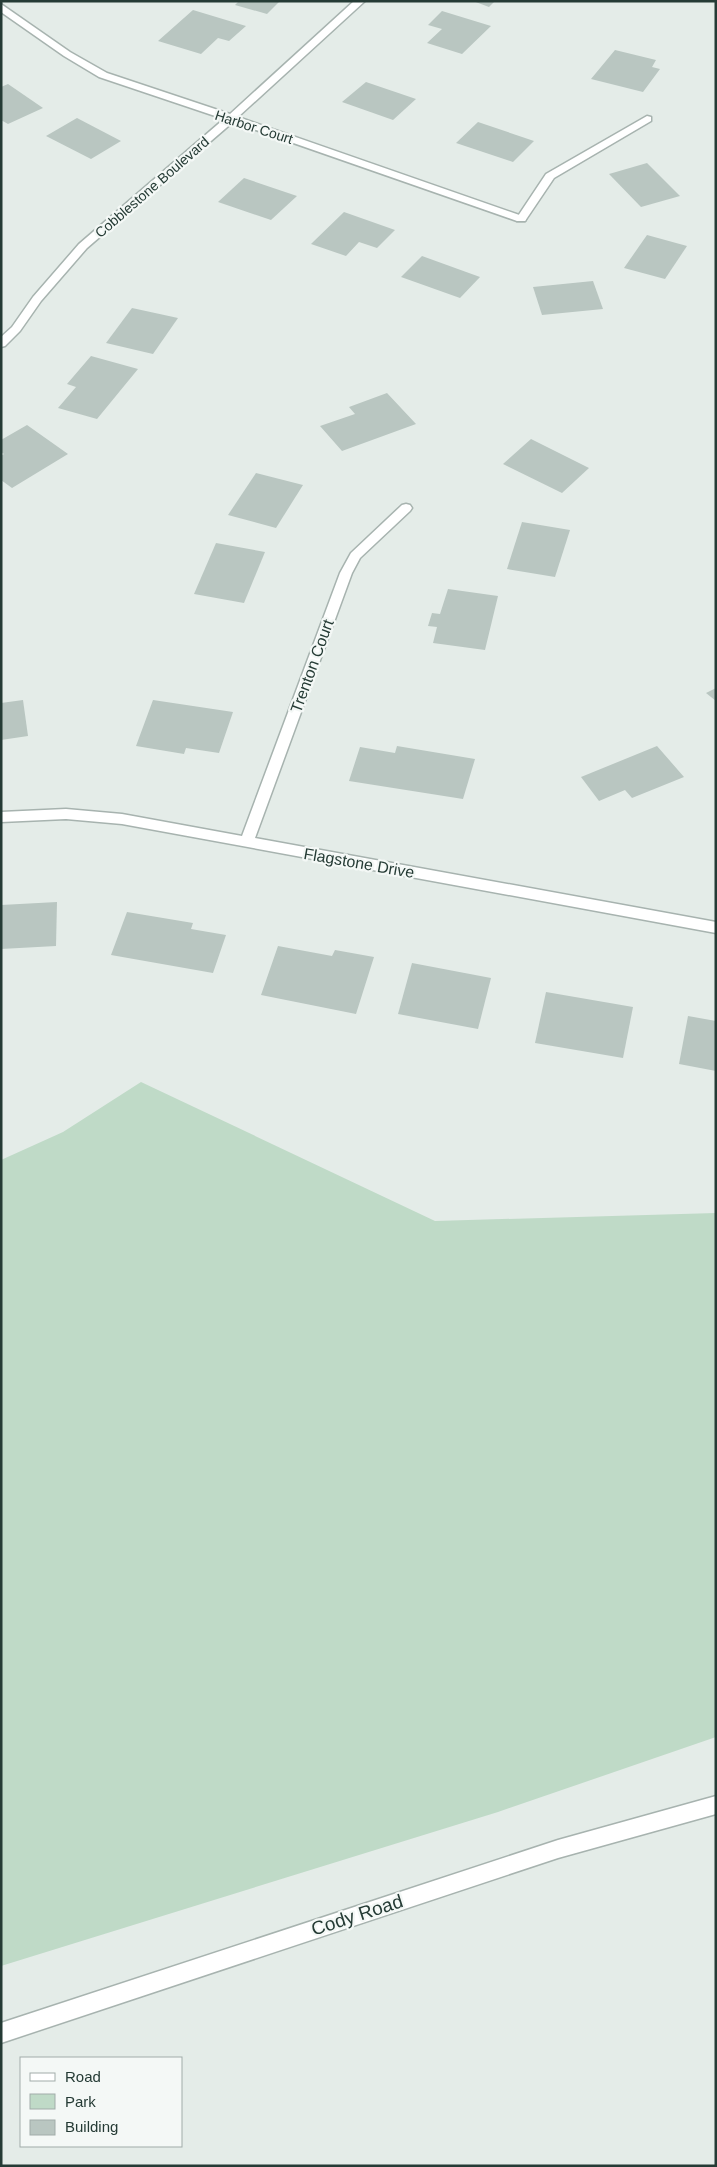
<svg xmlns="http://www.w3.org/2000/svg" width="717" height="2167" font-family="Helvetica,sans-serif">
	<style>
		.green { fill: #bfdac7 }
		.building { fill: #b9c6c1 }
		.lines { fill: none; stroke-linecap: round; stroke-linejoin: round }
		.service-casing { stroke: #a7b3af; stroke-width: 3 }
		.minor-casing { stroke: #a7b3af; stroke-width: 3 }
		.service { fill: #fff; fill-rule: evenodd }
		.minor { fill: #fff; fill-rule: evenodd }
		.labels { text-anchor: middle; dominant-baseline: central; stroke-width: 4.5; stroke-linejoin: round; paint-order: stroke }
		.far-street-label { font-size: 14px; fill: #253b35; stroke: #f4f8f6 }
		.street-label { font-size: 16px; fill: #253b35; stroke: #f4f8f6 }
		.near-street-label { font-size: 19px; fill: #253b35; stroke: #f4f8f6 }
	</style>
	<rect width="100%" height="100%" fill="#e4ece8"/>
	<polygon class="green" points="141,1082 435,1221 716,1213 716,1737 498,1812 1,1966 1,1160 63,1132"/>
	<g class="building">
		<polygon points="239,1 280,1 267,14 235,5"/>
		<polygon points="473,1 495,1 489,7"/>
		<polygon points="193,10 246,26 229,41 218,38 201,54 158,41"/>
		<polygon points="442,11 491,26 462,54 427,43 442,29 428,25"/>
		<polygon points="615,50 656,60 652,67 660,69 643,92 591,79"/>
		<polygon points="366,82 416,99 393,120 342,102"/>
		<polygon points="8,84 43,108 8,124 1,120 1,87"/>
		<polygon points="77,118 121,141 91,159 46,136"/>
		<polygon points="478,122 534,141 513,162 456,143"/>
		<polygon points="647,163 680,196 641,207 609,174"/>
		<polygon points="244,178 297,196 271,220 218,202"/>
		<polygon points="344,212 395,230 377,248 359,242 346,256 311,244"/>
		<polygon points="647,235 687,246 665,279 624,268"/>
		<polygon points="422,256 480,277 460,298 401,277"/>
		<polygon points="593,281 603,309 542,315 533,287"/>
		<polygon points="132,308 178,318 153,354 106,343"/>
		<polygon points="91,356 138,369 97,419 58,408 76,387 67,384"/>
		<polygon points="387,393 416,424 342,451 320,426 355,414 349,407"/>
		<polygon points="27,425 68,454 12,488 1,480 1,456 4,454 1,452 1,440"/>
		<polygon points="531,439 589,468 562,493 503,464"/>
		<polygon points="256,473 303,485 276,528 228,515"/>
		<polygon points="522,522 570,530 555,577 507,569"/>
		<polygon points="216,543 265,552 244,603 194,594"/>
		<polygon points="448,589 498,596 485,650 433,643 437,627 428,626 432,613 440,614"/>
		<polygon points="716,688 716,701 706,693"/>
		<polygon points="23,700 28,736 1,740 1,703"/>
		<polygon points="153,700 233,712 219,753 186,748 184,754 136,746"/>
		<polygon points="397,746 475,759 463,799 349,781 360,747 395,753"/>
		<polygon points="657,746 684,777 632,798 625,790 599,801 581,777"/>
		<polygon points="57,902 56,946 1,949 1,905"/>
		<polygon points="127,912 193,923 191,929 226,935 213,973 111,955"/>
		<polygon points="278,946 332,956 335,950 374,957 356,1014 261,995"/>
		<polygon points="412,963 491,978 478,1029 398,1014"/>
		<polygon points="546,992 633,1007 623,1058 535,1043"/>
		<polygon points="688,1016 716,1021 716,1071 679,1064"/>
	</g>
	<g class="lines">
		<g class="service-casing">
			<polygon id="service" points="647,116 651,117 651,121 554,178 525,221 517,221 516,219 546,174"/>
		</g>
		<g class="minor-casing">
			<g id="minor">
				<polygon points="354,1 365,1 238,117 525,217 526,219 525,221 517,221 233,122 87,248 41,301 20,331 5,346 1,347 1,337 12,327 33,297 79,244 224,119 99,77 64,56 1,12 1,4 70,52 107,73 230,114"/>
				<polygon points="406,504 410,505 412,508 410,511 360,558 352,573 255,838 716,922 716,933 122,824 66,819 1,822 1,812 66,809 122,814 242,836 340,573 351,553 402,505"/>
				<polygon points="716,1796 716,1814 558,1858 1,2043 1,2023 558,1840"/>
			</g>
		</g>
		<use href="#service" class="service"/>
		<use href="#minor" class="minor"/>
	</g>
	<g class="labels">
		<g class="far-street-label">
			<text transform="translate(254 127) rotate(18)">Harbor Court</text>
			<text transform="translate(152 187) rotate(-41)">Cobblestone Boulevard</text>
		</g>
		<g class="street-label">
			<text transform="translate(312 666) rotate(-70)">Trenton Court</text>
			<text transform="translate(359 863) rotate(10)">Flagstone Drive</text>
		</g>
		<g class="near-street-label">
			<text transform="translate(357 1915) rotate(-18)">Cody Road</text>
		</g>
	</g>
	<rect width="717" height="2167" fill="none" stroke="#253b35" stroke-width="5"/>
	<rect x="20" y="2057" width="162" height="90" fill="#f4f8f6" stroke="#a1aca9"/>
	<rect x="30" y="2073" width="25" height="8" fill="#ffffff" stroke="#a1aca9"/>
	<text x="65" y="2082" font-size="15" fill="#253b35">Road</text>
	<rect x="30" y="2094" width="25" height="15" fill="#bfdac7" stroke="#a1aca9"/>
	<text x="65" y="2107" font-size="15" fill="#253b35">Park</text>
	<rect x="30" y="2120" width="25" height="15" fill="#b9c6c1" stroke="#a1aca9"/>
	<text x="65" y="2132" font-size="15" fill="#253b35">Building</text>
</svg>
